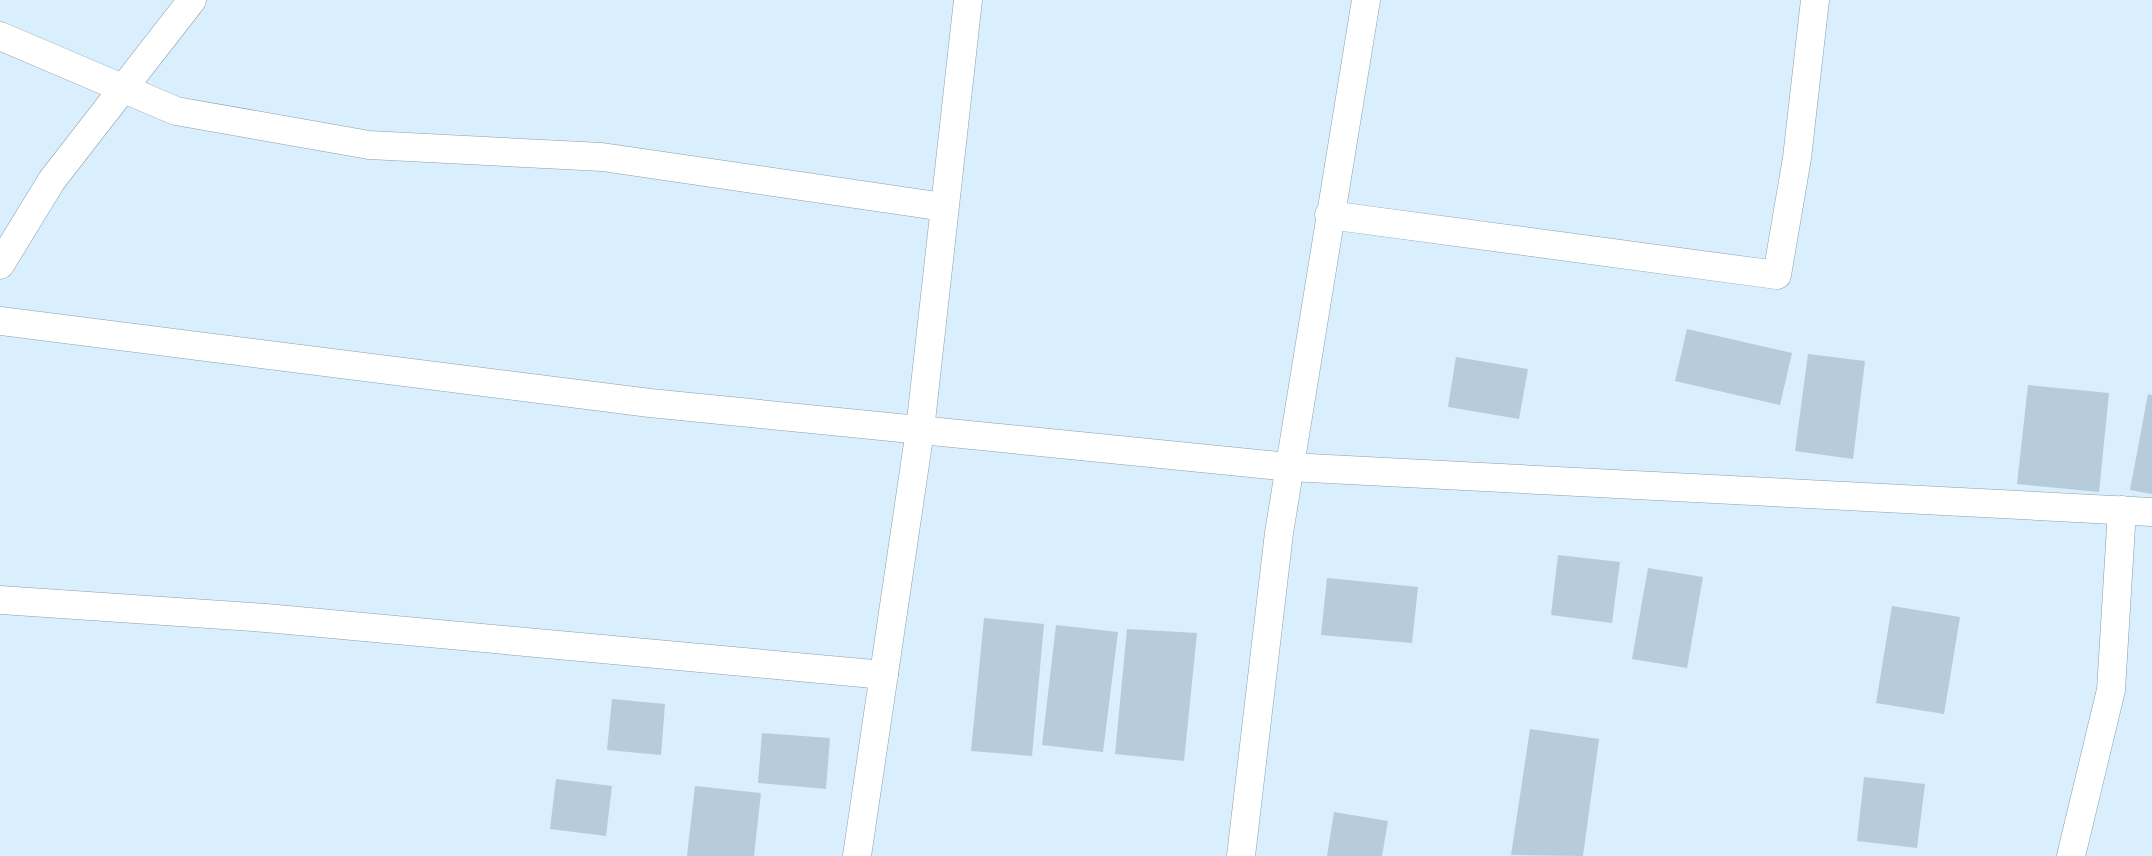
<svg xmlns="http://www.w3.org/2000/svg" width="2152" height="856" font-family="'DejaVu Sans',sans-serif">
	<style>
		.building { fill: #b7ccda }
		.lines { fill: none; stroke-linecap: round; stroke-linejoin: round }
		.minor-casing { stroke: #8a9fac; stroke-width: 29 }
		.minor { stroke: #fff; stroke-width: 28 }
	</style>
	<rect width="100%" height="100%" fill="#d9effd"/>
	<g class="building">
		<polygon points="1687,329 1792,353 1780,405 1675,381"/>
		<polygon points="1808,354 1865,361 1853,459 1795,451"/>
		<polygon points="1456,357 1528,369 1519,419 1448,407"/>
		<polygon points="2028,385 2109,393 2099,492 2017,484"/>
		<polygon points="2148,394 2152,395 2152,494 2130,490"/>
		<polygon points="1558,555 1620,562 1612,623 1551,615"/>
		<polygon points="1648,568 1703,577 1687,668 1632,659"/>
		<polygon points="1327,578 1418,587 1412,643 1321,635"/>
		<polygon points="1892,606 1960,617 1944,714 1876,703"/>
		<polygon points="984,618 1044,624 1032,756 971,751"/>
		<polygon points="1056,625 1118,632 1103,752 1042,745"/>
		<polygon points="1127,629 1197,633 1184,761 1115,754"/>
		<polygon points="612,699 665,704 661,755 607,750"/>
		<polygon points="1530,729 1599,739 1583,856 1511,855"/>
		<polygon points="762,733 830,738 826,789 758,783"/>
		<polygon points="1864,777 1925,784 1917,848 1857,841"/>
		<polygon points="556,779 612,786 606,836 550,829"/>
		<polygon points="695,786 761,793 754,856 687,856"/>
		<polygon points="1334,812 1388,821 1382,856 1327,856"/>
	</g>
	<g class="lines">
		<g class="minor-casing">
			<g id="minor">
				<polyline points="0,36 176,111 369,145 602,157 944,207"/>
				<polyline points="1329,215 1777,275 1797,158 1815,0"/>
				<polyline points="0,265 52,180 192,0"/>
				<polyline points="0,321 650,403 1290,467 2152,512"/>
				<polyline points="0,600 266,618 884,675"/>
				<polyline points="857,856 920,430 968,0"/>
				<polyline points="1241,856 1279,533 1366,0"/>
				<polyline points="2071,856 2111,690 2122,510"/>
			</g>
		</g>
		<use href="#minor" class="minor"/>
	</g>
</svg>
